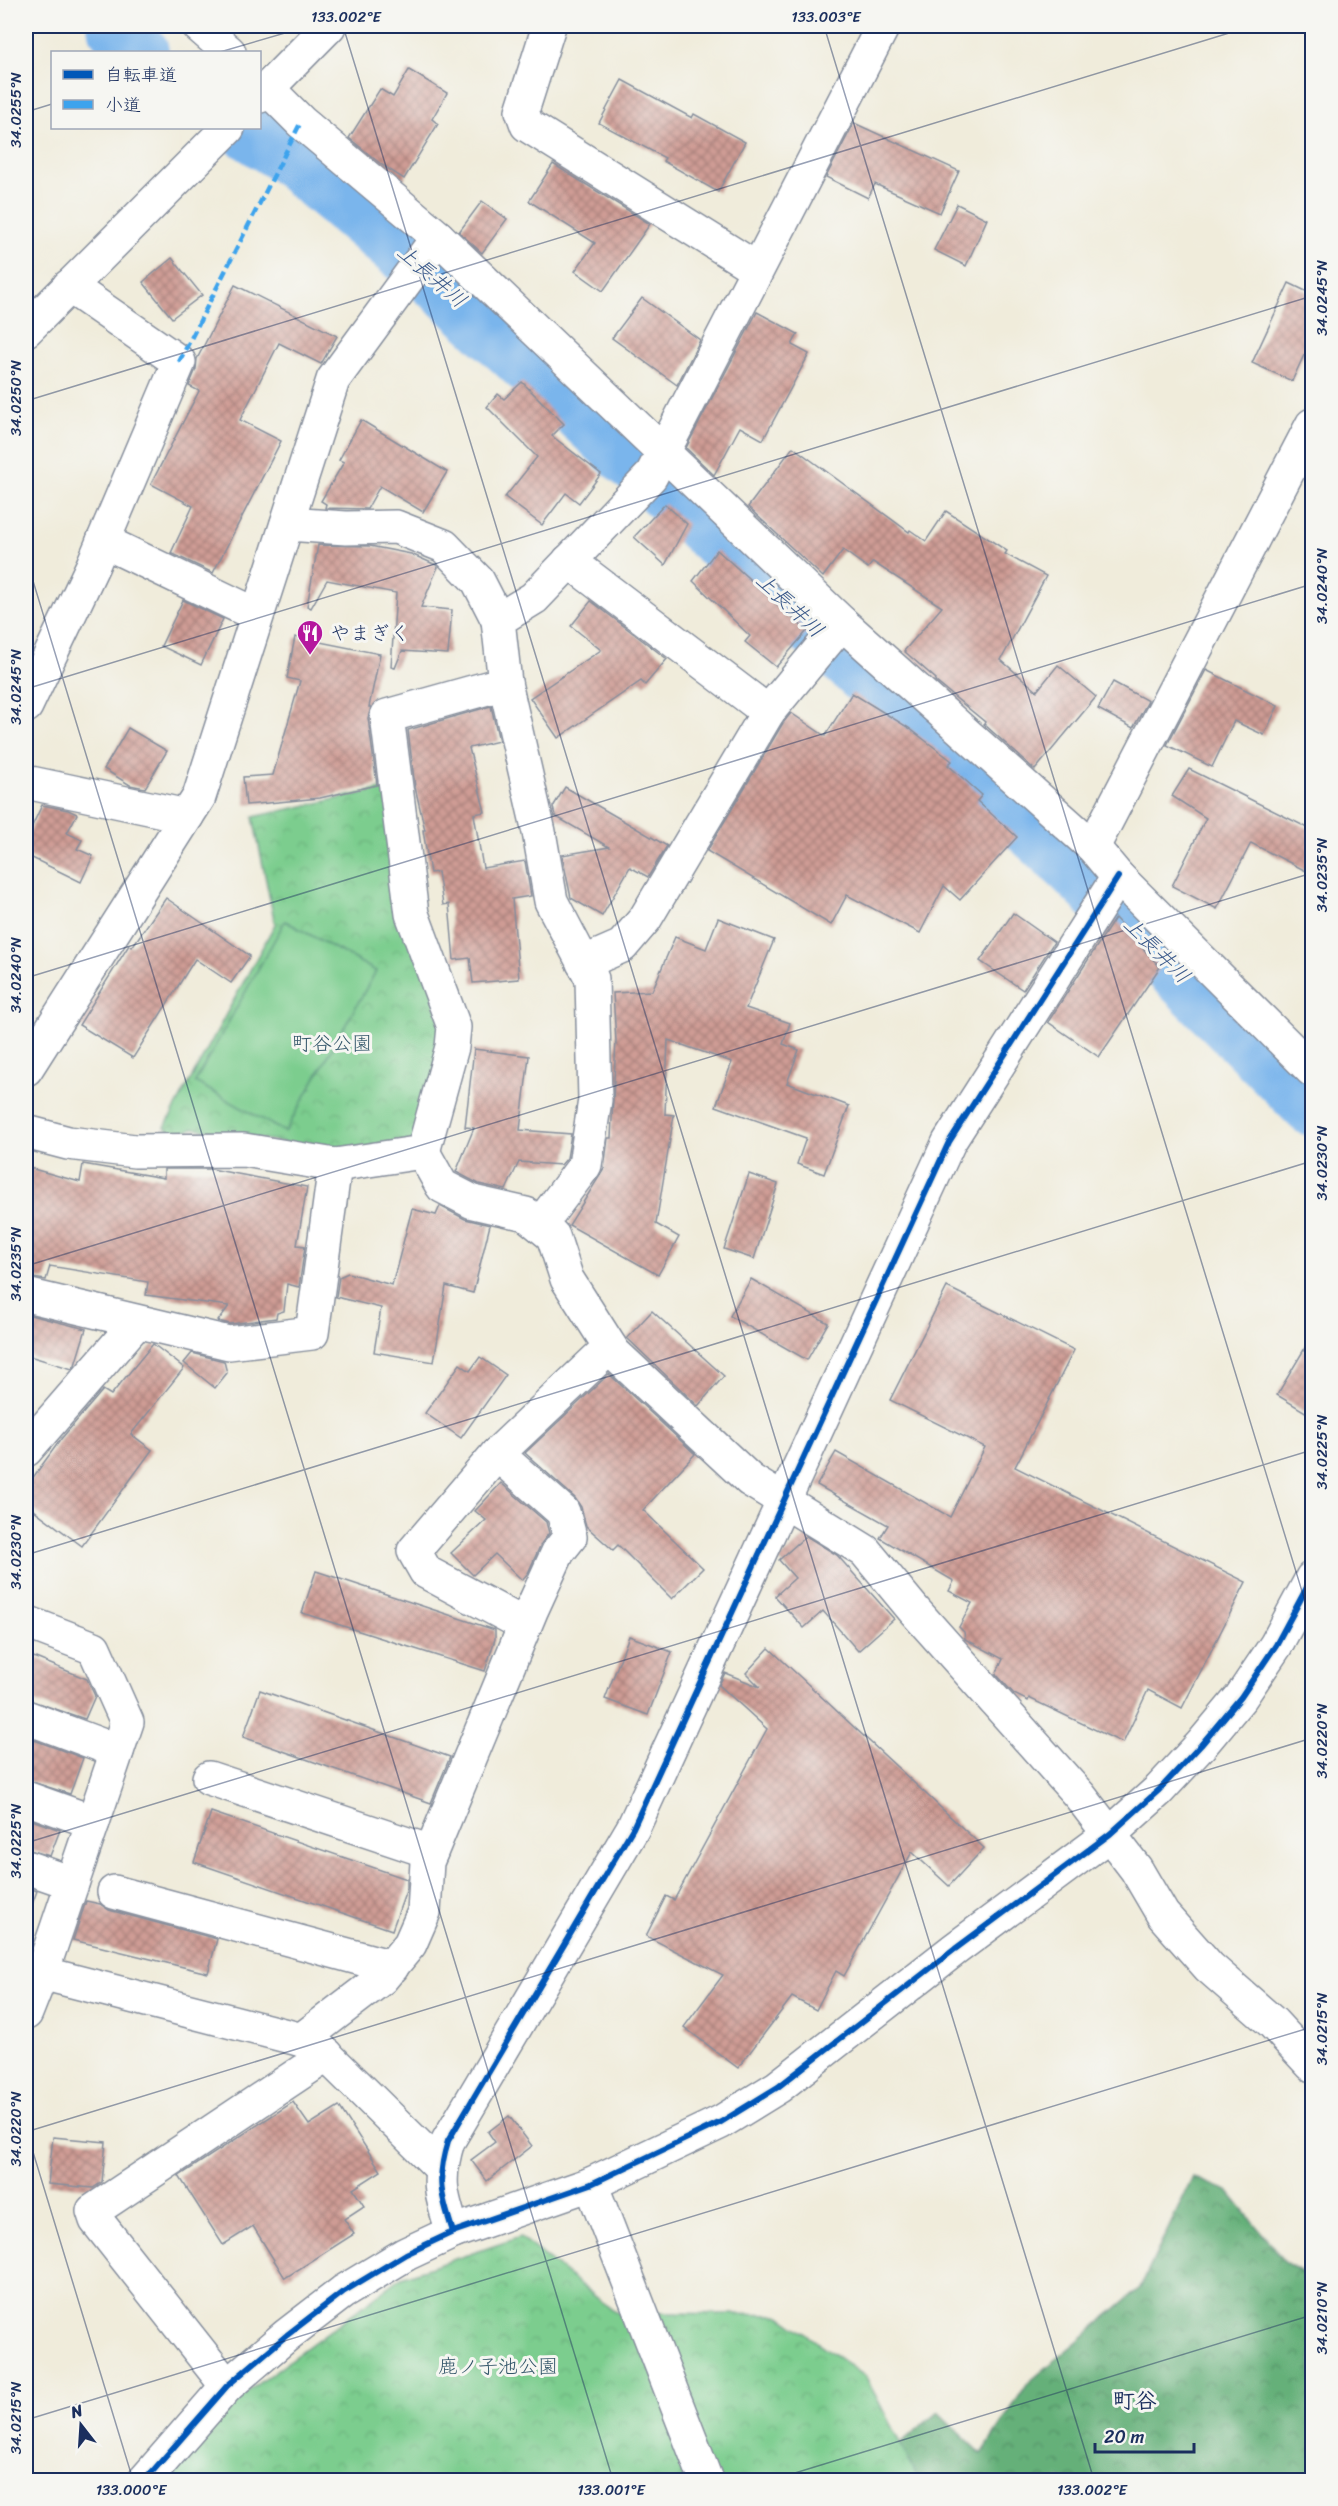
<svg xmlns="http://www.w3.org/2000/svg" width="1338" height="2506" font-family="Sriracha,'Klee One',sans-serif">
	<style>
		.forest { fill: url(#forest-crowns); stroke: #40706c; stroke-width: 1.5 }
		.park { fill: url(#park-crowns); stroke: #4c7e76; stroke-width: 1.5 }
		.pitch { fill: #7ccd8e; stroke: #4c7e76; stroke-width: 1.5 }
		.lines { fill: none; stroke-linecap: round; stroke-linejoin: round }
		.river { stroke: #7ab5ec; stroke-width: 60 }
		.building { fill: url(#building-cross-hatch) }
		.minor-casing { stroke: #868e9c; stroke-width: 36 }
		.tertiary-casing { stroke: #868e9c; stroke-width: 36 }
		.minor { stroke: #fff; stroke-width: 33 }
		.tertiary { stroke: #fff; stroke-width: 33 }
		.quiet { stroke: #3da3ed; stroke-width: 4.5; stroke-dasharray: 9 4.5; stroke-linecap: butt }
		.cycleway-casing { stroke: #f6f6f2; stroke-width: 10 }
		.cycleway { stroke: #0057b8; stroke-width: 6 }
		.ticks { fill: none; stroke: #1b2f5e; stroke-width: 1.5; stroke-opacity: 0.45 }
		.labels { text-anchor: middle; dominant-baseline: central; stroke-width: 6; stroke-linejoin: round; paint-order: stroke }
		.poi-label { font-size: 20px; fill: #1b2f5e; stroke: #f6f6f2; text-anchor: start }
		.park-label { font-size: 20px; fill: #33566a; stroke: #f6f6f2 }
		.water-label { font-size: 21px; font-style: italic; fill: #385789; stroke: #f6f6f2 }
		.quarter-label { font-size: 22px; font-weight: bold; fill: #1b2f5e; stroke: #f6f6f2 }
		.neatline { fill: none; stroke: #1b2f5e; stroke-width: 2 }
		.ticks-label { font-size: 15px; text-anchor: middle; fill: #1b2f5e }
	</style>
	<defs>
		<pattern id="forest-crowns" width="20" height="18" patternUnits="userSpaceOnUse" patternTransform="scale(1.5)"><rect width="20" height="18" fill="#65b079"/><path d="M2 6a3 3 0 1 1 6 0M12 15a3 3 0 1 1 6 0" fill="none" stroke="#529066"/></pattern>
		<pattern id="park-crowns" width="20" height="18" patternUnits="userSpaceOnUse" patternTransform="scale(1.5)"><rect width="20" height="18" fill="#7ccd8e"/><path d="M2 6a3 3 0 1 1 6 0M12 15a3 3 0 1 1 6 0" fill="none" stroke="#6bb07d"/></pattern>
		<pattern id="building-cross-hatch" width="8" height="8" patternUnits="userSpaceOnUse" patternTransform="scale(1.5)"><rect width="8" height="8" fill="#cf9c94"/><path d="M0 0l8 8M0 8l8-8" fill="none" stroke="#a7807c"/></pattern>
	</defs>
	<rect width="100%" height="100%" fill="#f6f6f2"/>
	<filter id="ink" filterUnits="userSpaceOnUse"><feTurbulence type="fractalNoise" baseFrequency=".0167" numOctaves="2"/><feDisplacementMap in="SourceGraphic" scale="12" xChannelSelector="R" yChannelSelector="G"/><feConvolveMatrix kernelMatrix="1 2 1 2 8 2 1 2 1" color-interpolation-filters="sRGB"/></filter>
	<filter id="wash" filterUnits="userSpaceOnUse"><feTurbulence type="fractalNoise" baseFrequency=".008" numOctaves="4" result="noise"/><feDisplacementMap in="SourceGraphic" scale="24" xChannelSelector="R" yChannelSelector="G"/><feGaussianBlur stdDeviation="1.35" result="paint"/><feColorMatrix in="noise" values="0 0 0 0 0 0 0 0 0 0 0 0 0 0 0 0 0 1.4 0 .05"/><feComposite in="paint" operator="in"/></filter>
	<g filter="url(#wash)">
		<rect width="100%" height="100%" fill="#f0ecdb"/>
		<polygon class="forest" points="1193,2177 1228,2191 1286,2263 1312,2278 1312,2479 899,2480 884,2457 938,2412 982,2454 1027,2384 1140,2288"/>
		<g class="park">
			<polygon points="391,787 444,1043 418,1143 343,1152 194,1128 175,1135 165,1127 275,924 253,817"/>
			<polygon points="520,2237 615,2312 779,2315 866,2377 919,2480 168,2480 240,2397 402,2277"/>
		</g>
		<polygon class="pitch" points="285,921 376,971 285,1132 195,1082"/>
		<g class="lines">
			<g class="river">
				<polyline points="117,26 139,52"/>
				<polyline points="246,128 289,156 442,284 1075,868 1312,1106"/>
			</g>
		</g>
		<g id="blocks">
			<g class="building">
				<polygon points="409,70 447,93 432,119 438,124 404,179 382,165 349,138 380,89 393,97"/>
				<polygon points="622,80 692,118 694,114 745,142 718,192 663,161 665,158 599,123"/>
				<polygon points="854,123 959,171 940,213 875,184 868,198 826,177"/>
				<polygon points="553,164 650,224 603,291 575,271 595,243 529,201"/>
				<polygon points="482,201 507,219 482,253 459,232"/>
				<polygon points="957,204 987,219 966,266 934,250"/>
				<polygon points="172,258 202,295 172,318 143,282"/>
				<polygon points="1289,283 1312,294 1312,359 1304,355 1292,381 1252,363"/>
				<polygon points="235,285 337,336 321,364 279,343 240,420 281,441 213,573 171,553 193,506 151,484 199,391 189,386 196,369 197,359"/>
				<polygon points="642,298 700,340 677,385 612,338"/>
				<polygon points="757,312 798,334 792,345 809,354 763,440 740,427 714,475 686,448"/>
				<polygon points="522,382 564,424 552,436 601,474 579,503 566,493 542,525 505,497 537,457 487,407 498,394 504,399"/>
				<polygon points="361,420 447,472 423,512 380,486 367,509 325,508 326,504 321,501 344,462 339,460"/>
				<polygon points="793,447 909,532 910,530 926,541 946,511 1007,551 1005,554 1046,576 1001,660 1037,691 1058,665 1096,697 1035,770 984,724 985,722 935,681 936,679 904,651 942,607 873,562 868,568 843,550 823,577 748,507"/>
				<polygon points="665,504 687,524 665,565 634,537"/>
				<polygon points="318,545 370,546 411,554 436,565 438,567 421,607 452,610 448,654 402,651 395,668 391,667 396,593 327,580 311,608 307,606"/>
				<polygon points="717,550 807,631 776,667 745,642 750,636 693,581"/>
				<polygon points="183,600 223,619 201,665 161,646"/>
				<polygon points="591,601 667,659 645,685 641,681 558,738 530,698 601,650 571,626"/>
				<polygon points="295,637 380,654 369,707 371,707 368,718 377,785 320,798 246,805 243,777 273,775 300,681 287,678"/>
				<polygon points="1206,670 1278,706 1264,735 1234,721 1212,767 1167,745"/>
				<polygon points="1113,682 1148,701 1133,728 1098,709"/>
				<polygon points="852,693 909,728 952,761 948,765 982,795 977,801 1017,837 960,900 944,886 920,933 847,895 831,925 707,851 783,723 791,713 825,736"/>
				<polygon points="491,706 499,741 469,748 485,812 474,814 483,868 525,861 531,896 512,899 519,979 473,983 470,958 454,960 449,904 443,905 438,872 430,873 423,830 425,830 415,787 408,730"/>
				<polygon points="128,728 167,751 145,788 130,785 104,769"/>
				<polygon points="1189,769 1312,830 1312,874 1251,843 1217,909 1172,886 1206,818 1172,796"/>
				<polygon points="565,787 667,846 648,877 630,867 602,916 571,898 562,855 609,847 555,816 553,807"/>
				<polygon points="42,805 68,810 77,814 67,833 82,840 77,849 93,856 81,882 26,855 26,839"/>
				<polygon points="166,898 250,956 231,983 195,959 133,1058 79,1025 129,945 132,947"/>
				<polygon points="1013,913 1054,942 1023,990 980,961"/>
				<polygon points="718,918 774,940 746,1008 790,1023 783,1044 799,1050 787,1083 849,1106 824,1174 797,1164 806,1138 716,1106 732,1062 668,1040 665,1114 674,1115 656,1224 679,1237 658,1275 569,1225 604,1169 608,1138 611,1138 616,1041 613,993 652,991 675,937 706,949"/>
				<polygon points="1115,918 1160,967 1099,1057 1048,1022"/>
				<polygon points="474,1049 529,1056 520,1130 571,1134 567,1158 561,1165 519,1162 506,1190 479,1184 456,1172 474,1128 465,1127"/>
				<polygon points="83,1164 164,1178 164,1169 211,1169 307,1187 297,1245 305,1246 299,1287 287,1284 284,1311 277,1313 276,1318 230,1324 218,1321 229,1306 146,1295 148,1282 50,1266 46,1280 26,1277 26,1167 80,1182"/>
				<polygon points="749,1174 778,1184 754,1259 724,1249"/>
				<polygon points="440,1206 465,1219 490,1225 473,1293 446,1286 434,1362 374,1352 381,1308 336,1297 339,1277 348,1273 392,1285 412,1209 436,1215"/>
				<polygon points="751,1279 828,1323 807,1360 730,1316"/>
				<polygon points="947,1287 1074,1350 1015,1467 1246,1582 1182,1708 1148,1690 1123,1743 1029,1698 1028,1701 1014,1694 996,1674 1003,1659 965,1639 964,1632 959,1627 972,1603 949,1591 954,1581 880,1538 888,1525 817,1485 836,1452 950,1517 985,1447 890,1400"/>
				<polygon points="652,1311 724,1376 698,1406 627,1338"/>
				<polygon points="26,1314 86,1329 75,1365 72,1369 26,1355"/>
				<polygon points="1312,1336 1312,1416 1277,1395"/>
				<polygon points="153,1344 184,1368 131,1434 152,1450 82,1546 26,1504 26,1487 61,1439 103,1390 111,1395"/>
				<polygon points="192,1353 224,1361 227,1373 215,1388 184,1363"/>
				<polygon points="480,1357 506,1375 461,1438 425,1413 460,1364 470,1371"/>
				<polygon points="609,1374 695,1454 643,1510 703,1568 672,1599 618,1545 613,1550 586,1526 581,1507 575,1498 525,1453"/>
				<polygon points="501,1483 546,1522 549,1533 541,1544 528,1573 522,1580 495,1554 473,1575 451,1553 486,1520 475,1511"/>
				<polygon points="806,1536 837,1555 894,1619 858,1651 823,1611 804,1628 775,1596 795,1578 779,1560"/>
				<polygon points="316,1571 495,1630 495,1639 485,1671 302,1613"/>
				<polygon points="629,1636 672,1652 648,1715 605,1699"/>
				<polygon points="769,1648 984,1848 949,1886 912,1852 844,1976 836,1971 816,2010 792,1997 738,2068 684,2027 723,1975 646,1936 666,1896 674,1900 767,1729 719,1685 725,1673 760,1687 746,1673"/>
				<polygon points="26,1654 87,1679 95,1696 85,1719 26,1699"/>
				<polygon points="260,1690 450,1757 431,1803 243,1737"/>
				<polygon points="26,1737 83,1758 70,1794 26,1780"/>
				<polygon points="211,1812 407,1879 407,1888 392,1930 194,1862"/>
				<polygon points="26,1818 60,1830 50,1856 26,1849"/>
				<polygon points="26,1887 37,1891 28,1915 26,1914"/>
				<polygon points="86,1901 100,1904 109,1910 217,1939 208,1973 73,1940"/>
				<polygon points="293,2102 309,2125 339,2106 381,2171 353,2189 364,2206 344,2219 354,2234 285,2278 253,2226 223,2245 179,2176"/>
				<polygon points="509,2116 532,2146 487,2181 471,2160 495,2142 488,2132"/>
				<polygon points="53,2137 106,2142 102,2182 93,2188 48,2184"/>
			</g>
		</g>
	</g>
	<g filter="url(#ink)">
		<use href="#blocks" fill-opacity="0" stroke="#868e9c" stroke-width="1.5"/>
		<g class="lines">
			<g class="minor-casing">
				<g id="minor">
					<polyline points="199,26 229,52"/>
					<polyline points="549,26 522,111 527,125 757,269"/>
					<polyline points="287,524 346,528 396,527 444,546 478,581 498,620"/>
					<polyline points="103,541 257,615"/>
					<polyline points="569,561 768,712"/>
					<polyline points="505,683 539,832 551,901 592,979 595,1100 585,1165 540,1225"/>
					<polyline points="26,706 93,565 179,362 69,286"/>
					<polyline points="26,782 187,816"/>
					<polyline points="1093,847 1312,425"/>
					<polyline points="583,963 622,946 645,919 768,712 842,623"/>
					<polyline points="26,1069 199,797 333,380 438,237"/>
					<polyline points="26,1132 68,1143 135,1151 244,1150 335,1165 312,1333 229,1343 26,1295"/>
					<polyline points="423,1152 442,1186 473,1202 526,1214 553,1236 567,1279 614,1353 750,1480 865,1551 913,1609 1080,1796 1136,1869 1163,1915 1209,1967 1273,2023 1312,2065"/>
					<polyline points="335,1165 423,1152 452,1047 454,1027 412,914 387,716 505,683 498,620 534,598 651,476 883,26"/>
					<polyline points="26,1450 137,1322"/>
					<polyline points="497,1454 414,1551 426,1572 525,1625"/>
					<polyline points="26,1622 94,1648 127,1722 41,1975 26,2013"/>
					<polyline points="26,1717 117,1751"/>
					<polyline points="209,1778 431,1852"/>
					<polyline points="26,1798 93,1822"/>
					<polyline points="26,1867 72,1883"/>
					<polyline points="114,1892 392,1967"/>
					<polyline points="26,1969 314,2043 440,2167"/>
					<polyline points="301,2040 381,1979 410,1944 424,1912 427,1862 531,1611 558,1552 570,1537 563,1512 497,1454 610,1347"/>
					<polyline points="591,2184 706,2480"/>
					<path d="M453,2232C441,2195 436,2180 448,2141L633,1828L949,1142L1118,877"/>
					<polyline points="227,2386 96,2220 93,2211 327,2055"/>
				</g>
			</g>
			<g class="tertiary-casing">
				<g id="tertiary">
					<polyline points="267,88 301,122 438,237 842,623 1093,847 1118,877 1312,1070"/>
					<polyline points="260,96 329,26"/>
					<polyline points="26,330 228,128"/>
					<polyline points="145,2480 227,2386 287,2335 343,2292 406,2254 453,2232 591,2184 721,2122 778,2087 955,1949 1110,1834 1159,1790 1201,1745 1241,1697 1276,1645 1312,1578"/>
				</g>
			</g>
			<use href="#minor" class="minor"/>
			<use href="#tertiary" class="tertiary"/>
			<polyline class="quiet" points="179,362 301,122"/>
			<g class="cycleway-casing">
				<g id="cycleway">
					<path d="M453,2232C441,2195 436,2180 448,2141L633,1828L949,1142L1118,877"/>
					<polyline points="145,2480 227,2386 287,2335 343,2292 406,2254 453,2232 591,2184 721,2122 778,2087 955,1949 1110,1834 1159,1790 1201,1745 1241,1697 1276,1645 1312,1578"/>
				</g>
			</g>
			<use href="#cycleway" class="cycleway"/>
		</g>
	</g>
	<path class="ticks" d="M343,26L1094,2480M824,26L1312,1624M1304,26L1312,52M220,52L309,26M26,112L52,104M26,401L1252,26M26,558L613,2480M26,689L1312,296M26,978L1312,584M26,1266L1312,873M26,1555L1312,1161M26,1843L1312,1450M26,2129L133,2480M26,2132L1312,1738M26,2420L1312,2027M772,2480L1312,2315"/>
	<defs>
		<g id="restaurant-pin" transform="scale(1.35)"><path d="M0 17L-7.5 6A9.5 9.5 0 1 1 7.5 6Z" fill="#b5179e" stroke="#f6f6f2"/><path d="M-5-6h1v4h1v-4h1v4h1v-4h1v5L-1.5 .5V6h-2V.5L-5-1ZM5-6V6H3V1.5H1.5Q1.5-4 5-6Z" fill="#fff"/></g>
	</defs>
	<g fill-rule="evenodd">
		<use href="#restaurant-pin" x="310" y="633"/>
	</g>
	<g class="labels">
		<g class="poi-label">
			<text x="330" y="633">やまぎく</text>
		</g>
		<g class="park-label">
			<text x="332" y="1043">町谷公園</text>
			<text x="498" y="2366">鹿ノ子池公園</text>
		</g>
		<g class="water-label">
			<text transform="translate(432 276) rotate(41)">上長井川</text>
			<text transform="translate(790 605) rotate(43)">上長井川</text>
			<text transform="translate(1157 950) rotate(45)">上長井川</text>
		</g>
		<g class="quarter-label">
			<text x="1135" y="2400">町谷</text>
		</g>
	</g>
	<rect width="1338" height="2506" fill="none" stroke="#f6f6f2" stroke-width="66"/>
	<rect x="51" y="51" width="210" height="78" fill="#f6f6f2" stroke="#9ea6b7" stroke-width="1.5"/>
	<rect x="63" y="70" width="30" height="9" fill="#0057b8" stroke="#9ea6b7" stroke-width="1.5"/>
	<text x="105" y="81" font-size="18" fill="#1b2f5e">自転車道</text>
	<rect x="63" y="100" width="30" height="9" fill="#3da3ed" stroke="#9ea6b7" stroke-width="1.5"/>
	<text x="105" y="111" font-size="18" fill="#1b2f5e">小道</text>
	<g transform="translate(81 2425) rotate(343)" stroke="#f6f6f2" stroke-width="4.5" paint-order="stroke">
	<path d="M0-4.5L10 22L0 15L-10 22Z" fill="#1b2f5e"/>
	<text y="-9" font-size="16" font-weight="bold" text-anchor="middle" fill="#1b2f5e">N</text>
	</g>
	<path d="M1095 2443v9h99v-9" fill="none" stroke="#1b2f5e" stroke-width="3"/>
	<text x="1104" y="2443" font-size="18" fill="#1b2f5e" stroke="#f6f6f2" stroke-width="4.5" paint-order="stroke">20 m</text>
	<rect x="33" y="33" width="1272" height="2440" class="neatline"/>
	<g class="ticks-label">
		<text x="346" y="22">133.002°E</text>
		<text x="826" y="22">133.003°E</text>
		<text transform="translate(16 110) rotate(-90)" y="5">34.0255°N</text>
		<text transform="translate(1322 298) rotate(-90)" y="5">34.0245°N</text>
		<text transform="translate(16 398) rotate(-90)" y="5">34.0250°N</text>
		<text transform="translate(1322 586) rotate(-90)" y="5">34.0240°N</text>
		<text transform="translate(16 687) rotate(-90)" y="5">34.0245°N</text>
		<text transform="translate(1322 875) rotate(-90)" y="5">34.0235°N</text>
		<text transform="translate(16 975) rotate(-90)" y="5">34.0240°N</text>
		<text transform="translate(1322 1163) rotate(-90)" y="5">34.0230°N</text>
		<text transform="translate(16 1264) rotate(-90)" y="5">34.0235°N</text>
		<text transform="translate(1322 1452) rotate(-90)" y="5">34.0225°N</text>
		<text transform="translate(16 1552) rotate(-90)" y="5">34.0230°N</text>
		<text transform="translate(1322 1741) rotate(-90)" y="5">34.0220°N</text>
		<text transform="translate(16 1841) rotate(-90)" y="5">34.0225°N</text>
		<text transform="translate(1322 2029) rotate(-90)" y="5">34.0215°N</text>
		<text transform="translate(16 2129) rotate(-90)" y="5">34.0220°N</text>
		<text transform="translate(1322 2318) rotate(-90)" y="5">34.0210°N</text>
		<text transform="translate(16 2418) rotate(-90)" y="5">34.0215°N</text>
		<text x="131" y="2495">133.000°E</text>
		<text x="611" y="2495">133.001°E</text>
		<text x="1092" y="2495">133.002°E</text>
	</g>
</svg>
